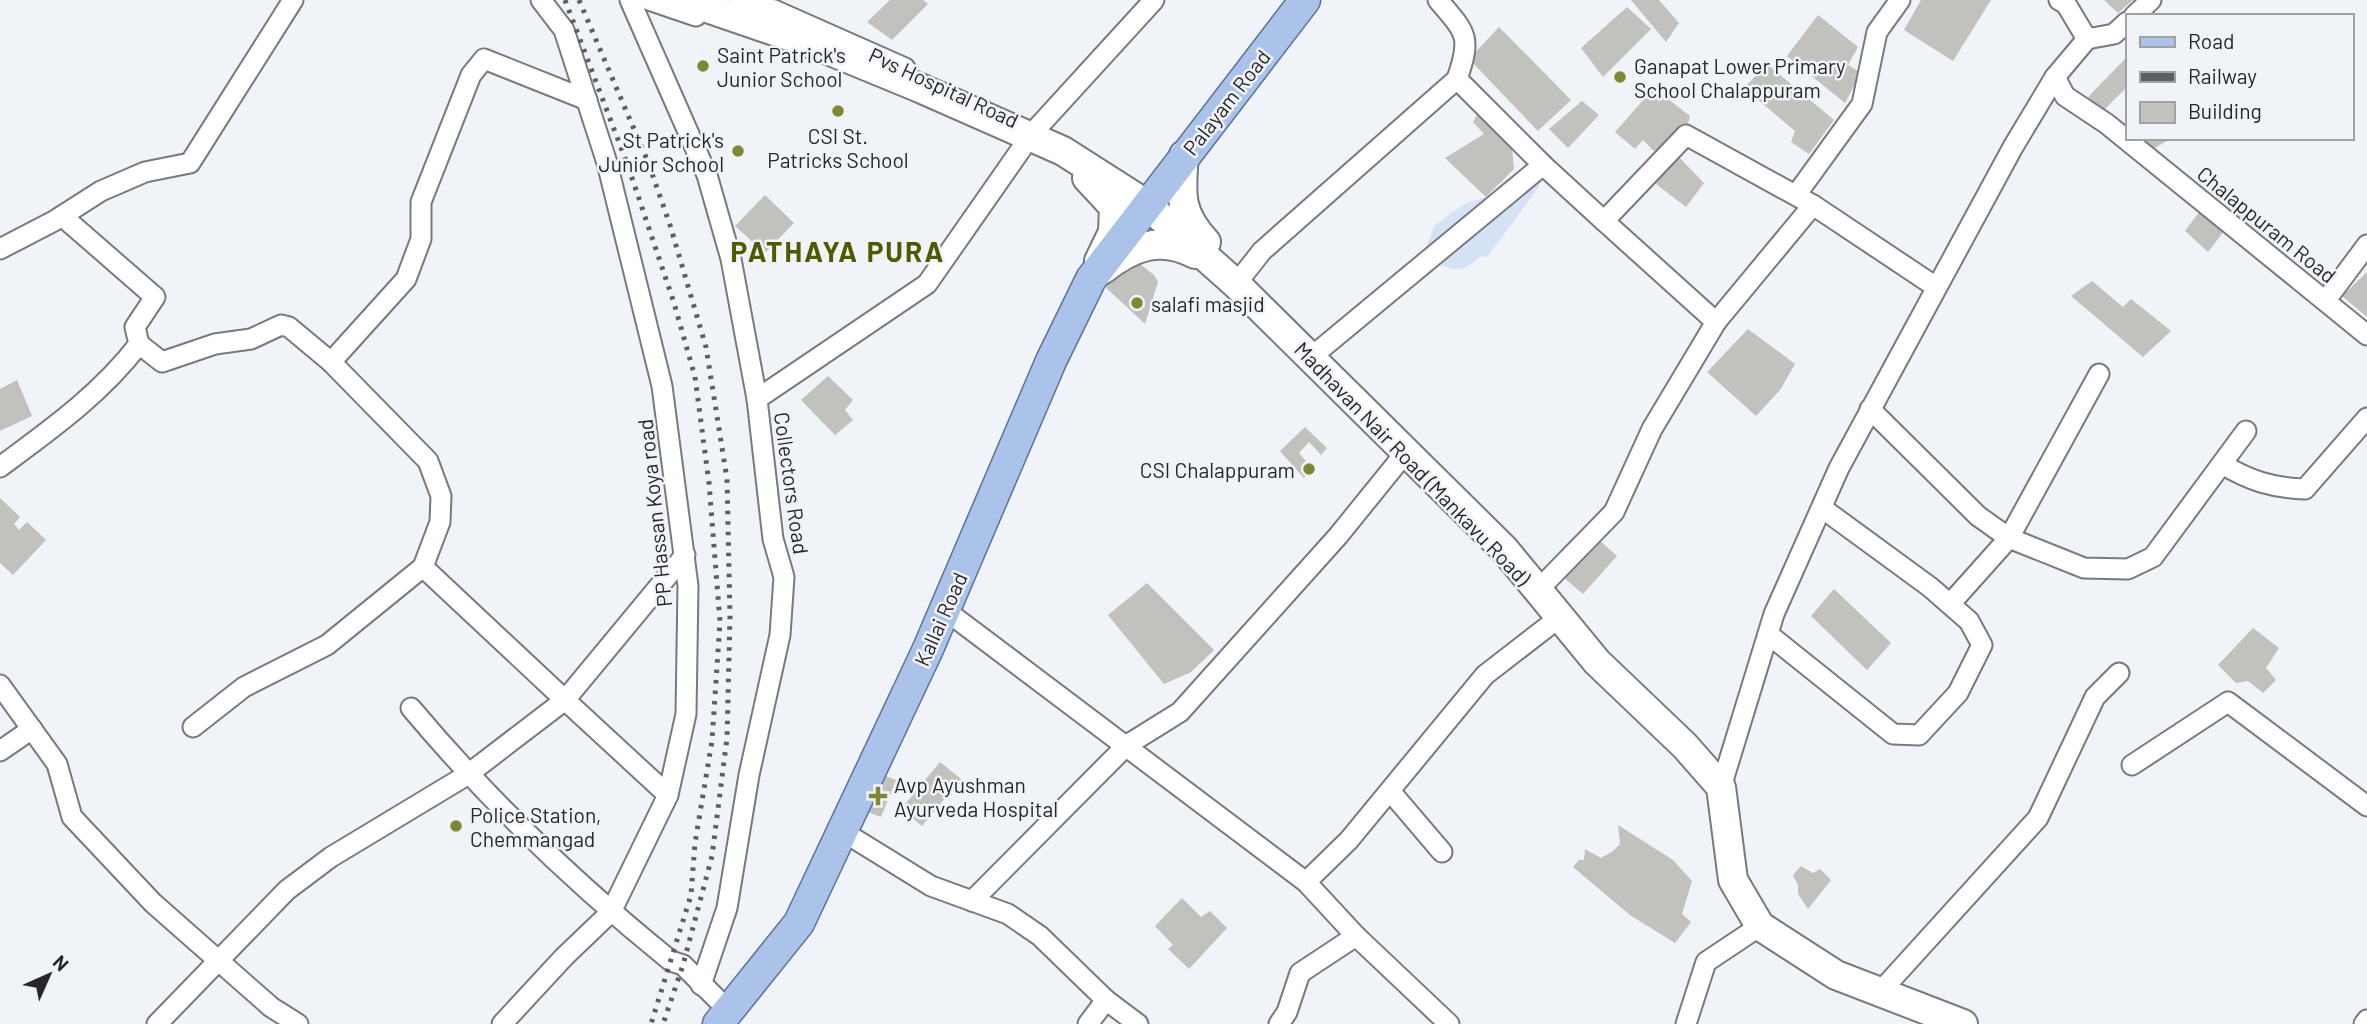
<svg xmlns="http://www.w3.org/2000/svg" width="2367" height="1024" font-family="Barlow,sans-serif">
	<style>
		.green { fill: #d5e2f6 }
		.building { fill: #c1c2bd }
		.lines { fill: none; stroke-linecap: round; stroke-linejoin: round }
		.minor-casing { stroke: #787a7d; stroke-width: 23 }
		.secondary-casing { stroke: #787a7d; stroke-width: 32 }
		.primary-casing { stroke: #59729c; stroke-width: 33 }
		.minor { stroke: #fff; stroke-width: 19 }
		.secondary { stroke: #fff; stroke-width: 28 }
		.primary { stroke: #acc3e9; stroke-width: 30 }
		.rail { stroke: #5d5e61; stroke-width: 5; stroke-dasharray: 3.5 7; stroke-linecap: butt }
		.poi-dot { fill: #7d8734; stroke: #f0f3f7; stroke-width: 2.5 }
		.labels { text-anchor: middle; dominant-baseline: central; stroke-width: 5; stroke-linejoin: round; paint-order: stroke }
		.poi-label { font-size: 21px; fill: #262729; stroke: #f0f3f7; text-anchor: start }
		.street-label { font-size: 21px; fill: #262729; stroke: #f0f3f7 }
		.district-label { font-size: 28px; font-weight: bold; letter-spacing: 2px; fill: #515900; stroke: #f0f3f7 }
	</style>
	<rect width="100%" height="100%" fill="#f0f3f7"/>
	<path class="green" d="M1506,179H1538L1539,187L1488,256L1480,257C1459,277 1446,270 1425,252L1434,226L1464,204L1489,196Z"/>
	<g class="building">
		<polygon points="890,0 923,0 928,4 892,40 867,22"/>
		<polygon points="1631,0 1659,0 1679,23 1666,42"/>
		<polygon points="1921,0 1991,0 1953,61 1904,30"/>
		<polygon points="2104,0 2133,0 2118,13"/>
		<polygon points="1627,7 1651,29 1603,77 1581,48"/>
		<polygon points="1818,15 1858,47 1848,65 1861,73 1845,103 1787,56"/>
		<polygon points="1499,27 1571,100 1538,131 1469,59"/>
		<polygon points="2127,57 2127,87 2103,111 2088,97"/>
		<polygon points="1767,64 1834,120 1809,154 1791,142 1795,131 1744,88"/>
		<polygon points="1654,88 1690,116 1688,123 1667,145 1654,151 1643,140 1635,149 1615,132"/>
		<polygon points="1582,101 1599,115 1568,148 1549,129"/>
		<polygon points="1481,108 1512,147 1514,169 1486,197 1445,158 1484,134 1473,122"/>
		<polygon points="2143,138 2172,138 2153,149"/>
		<polygon points="1677,155 1704,183 1686,207 1656,184"/>
		<polygon points="765,195 794,223 765,253 735,226"/>
		<polygon points="2200,211 2224,231 2208,252 2185,231"/>
		<polygon points="1140,264 1154,275 1158,282 1145,324 1100,282 1114,266"/>
		<polygon points="2367,272 2367,317 2342,296"/>
		<polygon points="2092,281 2123,307 2131,299 2171,331 2143,357 2071,296"/>
		<polygon points="1748,329 1795,364 1780,390 1756,416 1707,372"/>
		<polygon points="828,376 853,400 845,410 853,420 835,435 801,400"/>
		<polygon points="17,380 32,416 0,431 0,389"/>
		<polygon points="1305,427 1327,448 1321,455 1309,442 1299,453 1312,468 1304,478 1280,451"/>
		<polygon points="0,498 20,517 14,524 19,530 27,522 46,540 13,575 0,563"/>
		<polygon points="1599,540 1617,556 1583,594 1563,577"/>
		<polygon points="1147,583 1214,650 1191,672 1164,684 1108,615"/>
		<polygon points="1834,589 1891,643 1867,670 1811,616"/>
		<polygon points="2253,628 2279,648 2266,668 2276,680 2263,693 2248,681 2236,683 2218,665"/>
		<polygon points="940,762 961,779 922,826 901,809"/>
		<polygon points="878,773 896,780 881,817 863,810"/>
		<polygon points="1618,825 1673,860 1692,881 1682,914 1691,922 1675,943 1630,915 1573,867 1579,860 1584,860 1585,849 1601,858 1613,851 1620,844"/>
		<polygon points="1801,866 1813,873 1820,869 1831,880 1808,909 1798,894 1798,885 1793,875"/>
		<polygon points="1182,898 1201,917 1210,911 1227,928 1189,969 1168,949 1173,945 1155,926"/>
	</g>
	<g class="lines">
		<g class="minor-casing">
			<g id="minor">
				<polyline points="630,0 707,175 731,259 757,399 773,539 784,577 780,635 749,775 727,908 701,985"/>
				<polyline points="649,0 696,16"/>
				<polyline points="738,0 774,10 905,68"/>
				<path d="M1438,0C1466,33 1472,36 1457,79"/>
				<polyline points="2059,0 2066,4 2087,39 2055,77 2065,96 2107,124 2367,335"/>
				<polyline points="2134,16 2151,0"/>
				<polyline points="2087,39 2114,34 2127,22"/>
				<polyline points="1038,127 1154,0"/>
				<polyline points="1796,195 1862,104 1877,32 1900,0"/>
				<polyline points="1604,221 1716,322"/>
				<polyline points="0,249 54,221 101,191 145,172 190,163 293,0"/>
				<polyline points="1236,284 1262,251 1457,79 1543,165"/>
				<polyline points="2326,300 2367,245"/>
				<polyline points="139,344 162,362 215,344 251,339 281,325 289,327 331,362 428,461 441,496 440,522 423,567 327,645 244,687 193,727"/>
				<polyline points="1310,358 1543,165 1604,221 1686,135 1813,205 1936,287"/>
				<polyline points="331,362 406,279 421,239 421,202 471,75 484,59 587,100"/>
				<polyline points="757,399 927,284 1022,148"/>
				<polyline points="1870,409 1978,516 2009,538 2099,374"/>
				<path d="M2222,464C2250,481 2273,488 2305,489L2367,418"/>
				<path d="M0,467C50,430 101,394 139,344L135,327L155,297L62,216"/>
				<polyline points="1538,590 1614,512 1652,429 1716,322 1813,205"/>
				<polyline points="1950,604 2009,538 2084,568 2128,569 2153,557 2246,431"/>
				<polyline points="945,610 1306,882 1356,936"/>
				<polyline points="1768,634 1893,734 1919,735 1958,693 1982,645 1969,621 1930,587 1822,508"/>
				<polyline points="0,685 57,764 72,817 153,903 271,1007 298,1024"/>
				<path d="M411,708C489,801 577,885 671,961L683,965L730,1012"/>
				<polyline points="0,751 32,729"/>
				<polyline points="2132,765 2228,702 2367,806"/>
				<polyline points="1721,787 1774,614 1839,468 2013,147 2055,77"/>
				<polyline points="1390,791 1442,852"/>
				<polyline points="668,795 565,700 685,555"/>
				<polyline points="842,831 931,886 1008,914 1040,936 1106,1000 1138,1024"/>
				<polyline points="1306,882 1349,840 1485,675 1560,617"/>
				<polyline points="972,901 1127,745 1180,712 1338,536 1406,452"/>
				<polyline points="1880,992 2038,818 2095,697 2119,673"/>
				<polyline points="157,1024 287,890 331,857 467,775 565,700 423,567"/>
				<polyline points="502,1024 564,957 611,912 668,795 686,714 688,586 662,386 607,163 564,30 541,0"/>
				<polyline points="1088,1024 1106,1000"/>
				<polyline points="1279,1024 1287,1012 1300,973 1356,936 1449,1024"/>
				<polyline points="1686,1024 1706,962 1760,926"/>
				<polyline points="2364,1024 2367,1020"/>
			</g>
		</g>
		<g class="secondary-casing">
			<g id="secondary">
				<polyline points="684,0 818,46 920,88 1063,151 1146,204 1236,284 1504,549 1597,662 1685,746 1721,787 1733,880 1760,926 1836,975 1963,1024"/>
				<path d="M1184,155C1181,193 1178,212 1206,242"/>
				<polyline points="1087,178 1114,207 1113,232 1099,261"/>
				<path d="M1102,270C1131,247 1160,235 1195,254"/>
			</g>
		</g>
		<g class="primary-casing">
			<polyline id="primary" points="718,1024 799,923 928,649 1051,361 1091,279 1305,0"/>
		</g>
		<use href="#minor" class="minor"/>
		<use href="#secondary" class="secondary"/>
		<use href="#primary" class="primary"/>
		<g class="rail">
			<polyline points="565,0 628,166 674,303 695,377 709,483 720,622 712,741 695,843 691,895 651,1024"/>
			<polyline points="579,0 648,162 670,225 706,347 727,479 730,616 727,738 712,856 683,965 663,1024"/>
		</g>
	</g>
	<g class="poi-dot">
		<circle cx="703" cy="66" r="7"/>
		<circle cx="1620" cy="77" r="7"/>
		<circle cx="838" cy="111" r="7"/>
		<circle cx="738" cy="151" r="7"/>
		<circle cx="1137" cy="303" r="7"/>
		<circle cx="1309" cy="469" r="7"/>
		<path d="M874.5 785.5h7v7h7v7h-7v7h-7v-7h-7v-7h7z"/>
		<circle cx="456" cy="826" r="7"/>
	</g>
	<g class="labels">
		<g class="poi-label">
			<text x="717" y="54">Saint Patrick's<tspan x="717" dy="24">Junior School</tspan></text>
			<text x="1634" y="65">Ganapat Lower Primary<tspan x="1634" dy="24">School Chalappuram</tspan></text>
			<text x="838" y="135" text-anchor="middle">CSI St.<tspan x="838" dy="24">Patricks School</tspan></text>
			<text x="724" y="139" text-anchor="end">St Patrick's<tspan x="724" dy="24">Junior School</tspan></text>
			<text x="1151" y="303">salafi masjid</text>
			<text x="1295" y="469" text-anchor="end">CSI Chalappuram</text>
			<text x="894" y="784">Avp Ayushman<tspan x="894" dy="24">Ayurveda Hospital</tspan></text>
			<text x="470" y="814">Police Station,<tspan x="470" dy="24">Chemmangad</tspan></text>
		</g>
		<g class="street-label">
			<text transform="translate(944 87) rotate(25)">Pvs Hospital Road</text>
			<text transform="translate(1226 102) rotate(-52)">Palayam Road</text>
			<text transform="translate(2267 224) rotate(39)">Chalappuram Road</text>
			<text transform="translate(1413 463) rotate(46)">Madhavan Nair Road (Mankavu Road)</text>
			<text transform="translate(792 483) rotate(82)">Collectors Road</text>
			<text transform="translate(654 513) rotate(-96)">PP Hassan Koya road</text>
			<text transform="translate(940 619) rotate(-66)">Kallai Road</text>
		</g>
		<g class="district-label">
			<text x="838" y="251">PATHAYA PURA</text>
		</g>
	</g>
	<rect x="2126" y="14" width="228" height="126" fill="#f0f3f7" stroke="#9fa1a5" stroke-width="2"/>
	<rect x="2140" y="37" width="35" height="10" fill="#acc3e9" stroke="#9fa1a5" stroke-width="2"/>
	<text x="2188" y="49" font-size="21" fill="#262729">Road</text>
	<rect x="2140" y="72" width="35" height="10" fill="#5d5e61" stroke="#9fa1a5" stroke-width="2"/>
	<text x="2188" y="84" font-size="21" fill="#262729">Railway</text>
	<rect x="2140" y="102" width="35" height="21" fill="#c1c2bd" stroke="#9fa1a5" stroke-width="2"/>
	<text x="2188" y="119" font-size="21" fill="#262729">Building</text>
	<g transform="translate(49 975) rotate(45)" stroke="#f0f3f7" stroke-width="5" paint-order="stroke">
	<path d="M0-5L12 26L0 18L-12 26Z" fill="#262729"/>
	<text y="-10" font-size="19" font-weight="bold" text-anchor="middle" fill="#262729">N</text>
	</g>
</svg>
